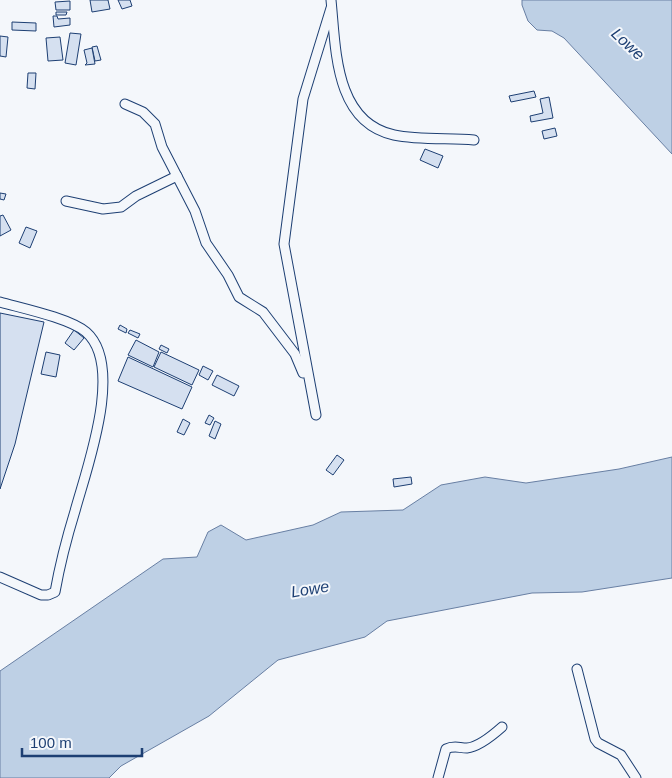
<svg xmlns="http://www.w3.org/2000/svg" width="672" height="778" font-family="Arial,sans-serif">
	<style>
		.water { fill: #bed0e5; stroke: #687fa3 }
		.building { fill: #d5e0f0; stroke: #1d3f73 }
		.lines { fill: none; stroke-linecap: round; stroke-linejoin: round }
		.minor-casing { stroke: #1d3f73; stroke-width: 11 }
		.minor { stroke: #f4f7fb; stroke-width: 9 }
		.labels { text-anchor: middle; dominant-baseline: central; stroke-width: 4; stroke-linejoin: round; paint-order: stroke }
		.water-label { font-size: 16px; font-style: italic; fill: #1d3f73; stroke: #f4f7fb }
	</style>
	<rect width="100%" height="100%" fill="#f4f7fb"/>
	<g class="water">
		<polygon points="522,0 672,0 672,154 564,38 552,31 537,30 528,21 522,5"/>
		<polygon points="672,457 672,578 582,592 532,593 387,621 365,637 278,660 209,716 121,766 109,778 0,778 0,671 163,559 197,557 208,532 221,525 246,540 313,525 341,512 403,510 441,485 485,477 526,483 619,469"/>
	</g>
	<g class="building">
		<polygon points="90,0 108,0 110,9 92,12"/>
		<polygon points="118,0 130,0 132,6 122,9"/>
		<polygon points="70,1 70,10 56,10 55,2"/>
		<polygon points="56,12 67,12 66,15 56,15"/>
		<polygon points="53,16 57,16 58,19 70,18 70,25 54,27"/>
		<polygon points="12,22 36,23 36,31 12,30"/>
		<polygon points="70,33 81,34 76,65 65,63"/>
		<polygon points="0,36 8,37 6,57 0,56"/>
		<polygon points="60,37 63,60 48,61 46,38"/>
		<polygon points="97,46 101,60 95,61 92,47"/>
		<polygon points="92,48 95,64 85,65 87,63 84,50"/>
		<polygon points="28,73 36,73 35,89 27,88"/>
		<polygon points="534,91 536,97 511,102 509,96"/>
		<polygon points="549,97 553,118 531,122 530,116 543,113 540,99"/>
		<polygon points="555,128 557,136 544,139 542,131"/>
		<polygon points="425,149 443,156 438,168 420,160"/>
		<polygon points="0,193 6,194 4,200 0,199"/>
		<polygon points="3,215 11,230 0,236 0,216"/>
		<polygon points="26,227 37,231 30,248 19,243"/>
		<polygon points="0,313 44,322 15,444 0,489"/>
		<polygon points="120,325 127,329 126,333 118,329"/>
		<polygon points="74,330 84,338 74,350 65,343"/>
		<polygon points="130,330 140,334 138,338 128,333"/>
		<polygon points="136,340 159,352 153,367 128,355"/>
		<polygon points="161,345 169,349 167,353 159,349"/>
		<polygon points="46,352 60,355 56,377 41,374"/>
		<polygon points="161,352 199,370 192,385 154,367"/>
		<polygon points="128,357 192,387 182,409 118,381"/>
		<polygon points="203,366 213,371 208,380 199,375"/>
		<polygon points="217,375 239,386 234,396 212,385"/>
		<polygon points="209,415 214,418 210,425 205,423"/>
		<polygon points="183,419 190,423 184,435 177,432"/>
		<polygon points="215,421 221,424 215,439 209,436"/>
		<polygon points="337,455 344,460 333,475 326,470"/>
		<polygon points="411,477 412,484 394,487 393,479"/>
	</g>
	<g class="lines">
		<g class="minor-casing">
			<g id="minor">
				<path d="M331,0C336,48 334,122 394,135C418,140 449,138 474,140"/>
				<polyline points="125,104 143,112 155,124 162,147 195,211 206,243 228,275 239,297 263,312 295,354 303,373"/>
				<polyline points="66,201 103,209 121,207 136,196 177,176"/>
				<path d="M0,302C21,308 69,318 86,332C125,366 86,470 75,511C67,537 60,564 55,592L48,595H41L0,577"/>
				<polyline points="316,415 284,244 303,99 331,8"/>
				<polyline points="577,669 595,739 598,743 621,755 636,778"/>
				<path d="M438,778L446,749C454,745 459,748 467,748C479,747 493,735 502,727"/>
			</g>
		</g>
		<use href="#minor" class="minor"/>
	</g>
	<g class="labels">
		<g class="water-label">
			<text transform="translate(628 44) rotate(43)">Lowe</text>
			<text transform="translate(310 589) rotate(-9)">Lowe</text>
		</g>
	</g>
	<path d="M22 748v8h120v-8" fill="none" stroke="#1d3f73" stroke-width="2.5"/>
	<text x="30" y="748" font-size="15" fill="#1d3f73" stroke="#f4f7fb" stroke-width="4" paint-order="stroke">100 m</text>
</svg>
